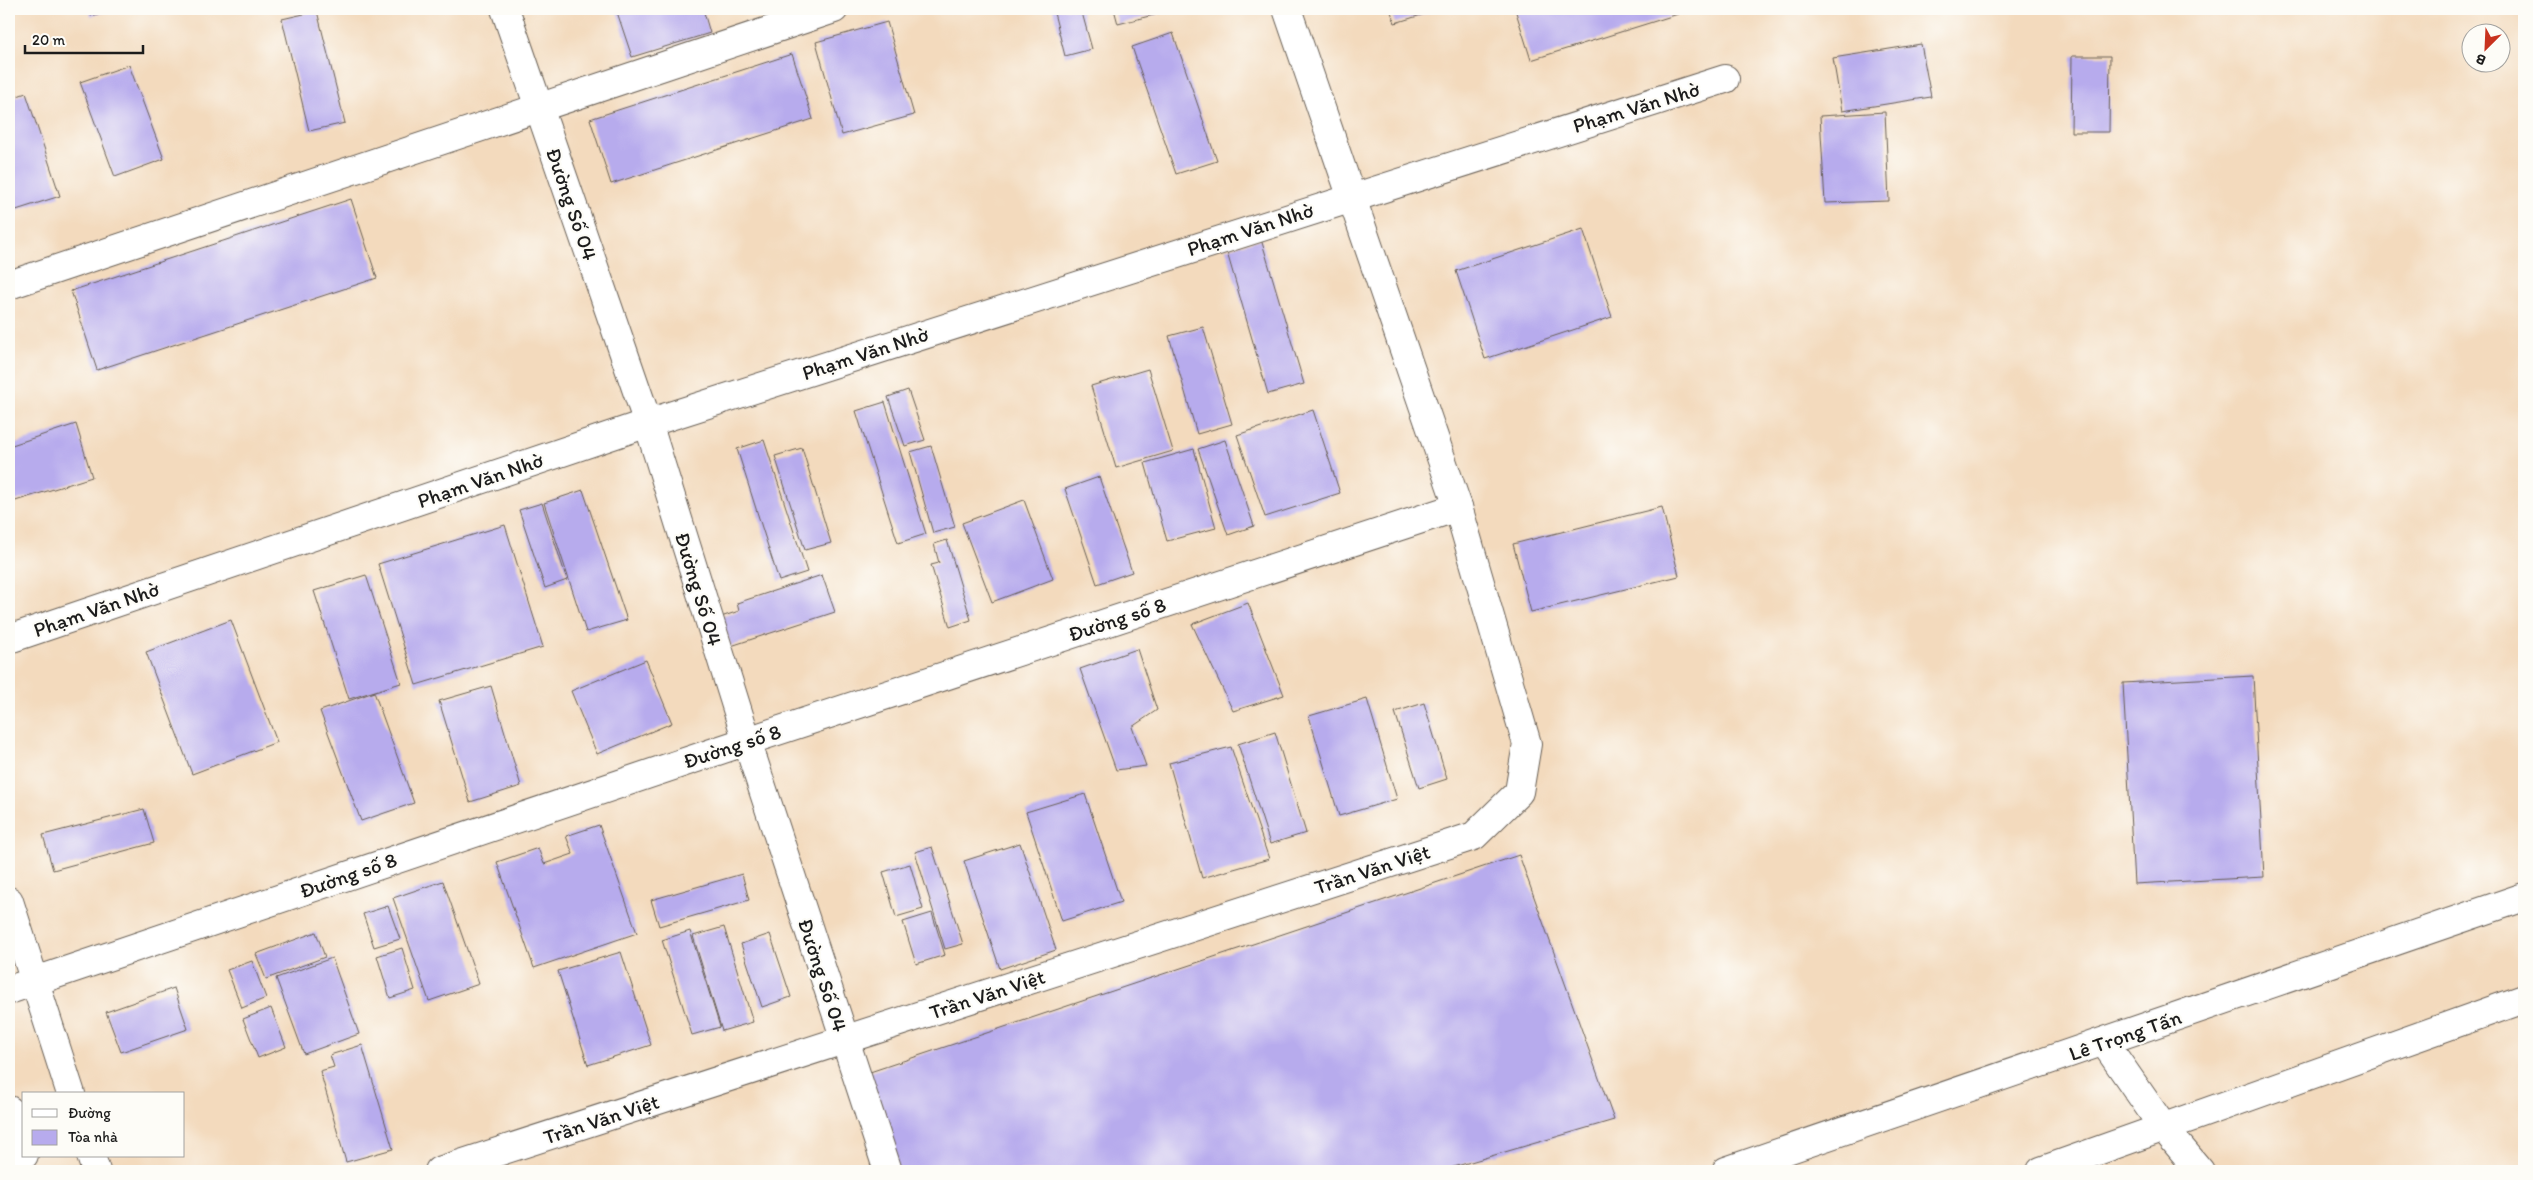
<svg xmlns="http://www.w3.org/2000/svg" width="2533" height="1180" font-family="Itim,sans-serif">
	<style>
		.building { fill: #b7abed }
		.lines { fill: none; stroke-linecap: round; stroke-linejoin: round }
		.minor-casing { stroke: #675e54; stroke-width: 30 }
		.minor { stroke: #fff; stroke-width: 28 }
		.labels { text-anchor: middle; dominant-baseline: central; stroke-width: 4.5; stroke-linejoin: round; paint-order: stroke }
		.street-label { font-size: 21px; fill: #1c1c1c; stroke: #fdfcf7 }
	</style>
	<rect width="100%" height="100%" fill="#fdfcf7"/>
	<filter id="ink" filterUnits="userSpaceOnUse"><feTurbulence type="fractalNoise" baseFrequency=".02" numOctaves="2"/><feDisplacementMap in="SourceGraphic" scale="10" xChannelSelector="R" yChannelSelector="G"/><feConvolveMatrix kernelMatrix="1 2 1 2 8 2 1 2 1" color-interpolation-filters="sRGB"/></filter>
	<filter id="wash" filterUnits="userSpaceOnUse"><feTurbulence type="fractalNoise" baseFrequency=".0096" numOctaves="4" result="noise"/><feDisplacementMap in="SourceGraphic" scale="20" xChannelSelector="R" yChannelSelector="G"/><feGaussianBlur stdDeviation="1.12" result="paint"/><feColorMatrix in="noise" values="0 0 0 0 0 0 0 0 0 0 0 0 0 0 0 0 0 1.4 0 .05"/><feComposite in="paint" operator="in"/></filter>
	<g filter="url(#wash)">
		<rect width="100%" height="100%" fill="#f3dabd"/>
		<g id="blocks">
			<g class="building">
				<polygon points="89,9 115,9 91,16"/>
				<polygon points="616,9 703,9 710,33 632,57"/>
				<polygon points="1053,9 1081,9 1092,49 1065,56"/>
				<polygon points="1114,9 1177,9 1118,24"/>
				<polygon points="1390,9 1441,9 1395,23"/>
				<polygon points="1515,9 1694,9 1531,60"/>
				<polygon points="317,11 345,123 309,131 282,19"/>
				<polygon points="887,22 914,115 842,135 816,42"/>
				<polygon points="1173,33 1217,161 1176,174 1132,47"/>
				<polygon points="1921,44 1931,97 1842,111 1833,58"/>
				<polygon points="792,54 813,119 611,184 590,119"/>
				<polygon points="2072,56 2110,56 2109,132 2071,132"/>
				<polygon points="129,65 164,159 115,177 80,82"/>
				<polygon points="26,93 60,196 13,211 9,197 9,99"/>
				<polygon points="1885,112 1889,201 1825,203 1820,116"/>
				<polygon points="351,199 377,278 97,370 71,291"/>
				<polygon points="1583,229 1612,317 1485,359 1456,271"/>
				<polygon points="1261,239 1304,384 1268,394 1226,249"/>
				<polygon points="1203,327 1232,424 1197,434 1169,336"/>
				<polygon points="1148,369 1173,451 1116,468 1091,386"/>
				<polygon points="908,390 925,440 905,446 888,397"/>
				<polygon points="885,402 926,534 898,543 856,411"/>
				<polygon points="1313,410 1340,493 1265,517 1237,435"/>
				<polygon points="76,424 92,477 9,503 9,446"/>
				<polygon points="764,440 807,572 779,581 737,449"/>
				<polygon points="1225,440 1254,526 1228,535 1198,449"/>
				<polygon points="931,446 955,527 933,533 910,452"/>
				<polygon points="802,448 831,543 805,550 775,456"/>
				<polygon points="1194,449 1216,528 1167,541 1145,463"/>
				<polygon points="1099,477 1132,572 1097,584 1065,489"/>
				<polygon points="583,490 627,620 586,632 544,503"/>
				<polygon points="1024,500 1053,579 992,602 962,523"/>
				<polygon points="542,503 567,580 545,588 519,510"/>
				<polygon points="1662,507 1679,576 1531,612 1513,544"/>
				<polygon points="505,525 543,647 416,685 378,564"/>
				<polygon points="947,540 971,620 950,627 931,565 939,563 934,544"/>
				<polygon points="366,575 401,683 349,699 314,591"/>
				<polygon points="822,575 835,612 731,646 721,617 739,611 737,603"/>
				<polygon points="1248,603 1284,695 1233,711 1192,624"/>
				<polygon points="231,620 277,742 192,774 146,652"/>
				<polygon points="1137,649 1157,710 1132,727 1146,766 1116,770 1080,669"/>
				<polygon points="646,660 672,723 597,754 571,691"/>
				<polygon points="2253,676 2264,877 2134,884 2123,683"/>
				<polygon points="491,686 521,786 470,802 439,701"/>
				<polygon points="374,692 414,803 361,821 320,711"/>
				<polygon points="1367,699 1397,799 1339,816 1309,716"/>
				<polygon points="1424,703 1447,779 1419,788 1395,712"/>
				<polygon points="1275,732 1306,833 1270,844 1238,744"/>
				<polygon points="1231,747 1269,859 1202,878 1169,763"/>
				<polygon points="1085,794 1121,902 1062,921 1026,812"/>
				<polygon points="144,809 154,843 53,870 43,835"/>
				<polygon points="599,825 637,933 534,968 497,862 538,848 544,864 573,854 566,836"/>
				<polygon points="1020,843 1056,950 1000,969 964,861"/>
				<polygon points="932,847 963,944 945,949 915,852"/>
				<polygon points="1519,855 1614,1120 1440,1171 898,1171 864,1074"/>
				<polygon points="910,864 923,909 896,917 883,872"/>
				<polygon points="742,874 749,900 659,926 651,900"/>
				<polygon points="443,881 479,984 429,1001 393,898"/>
				<polygon points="388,906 400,939 374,947 363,914"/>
				<polygon points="932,913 945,955 916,964 903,922"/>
				<polygon points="724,927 753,1022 722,1031 693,936"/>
				<polygon points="690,931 720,1027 692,1035 662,940"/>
				<polygon points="316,932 325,957 266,979 256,954"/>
				<polygon points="770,934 791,997 762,1007 741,944"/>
				<polygon points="402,948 415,990 390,998 377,956"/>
				<polygon points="621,952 651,1045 588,1065 558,971"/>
				<polygon points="332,958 359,1034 304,1054 276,978"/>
				<polygon points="252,961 266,998 242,1008 227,970"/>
				<polygon points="174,988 188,1029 121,1052 106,1012"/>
				<polygon points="271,1008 286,1047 258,1058 243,1019"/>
				<polygon points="362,1045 393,1149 346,1162 320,1071 334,1067 330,1055"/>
			</g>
		</g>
	</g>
	<g filter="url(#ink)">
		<use href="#blocks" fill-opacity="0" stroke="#675e54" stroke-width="1"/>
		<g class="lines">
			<g class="minor-casing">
				<g id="minor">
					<polyline points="505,9 648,423 747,741 888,1171"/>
					<polyline points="9,285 834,9"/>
					<polyline points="9,639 648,423 1725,79"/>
					<polyline points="9,901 71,1094"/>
					<polyline points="9,990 747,741 1458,507"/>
					<polyline points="2104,1042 2163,1127 2200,1171"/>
					<polyline points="9,1110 24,1155"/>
					<polyline points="91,1156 96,1171"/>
					<polyline points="439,1171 1474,836 1519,792 1527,744 1458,507 1287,9"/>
					<polyline points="1726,1171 2524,897"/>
					<polyline points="2041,1171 2524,999"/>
				</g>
			</g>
			<use href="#minor" class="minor"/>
		</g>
	</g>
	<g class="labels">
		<g class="street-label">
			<text transform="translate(1636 107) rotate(-17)">Phạm Văn Nhờ</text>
			<text transform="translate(572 204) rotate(71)">Đường Số 04</text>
			<text transform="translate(1250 229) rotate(-18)">Phạm Văn Nhờ</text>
			<text transform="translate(865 353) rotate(-18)">Phạm Văn Nhờ</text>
			<text transform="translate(480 480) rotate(-19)">Phạm Văn Nhờ</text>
			<text transform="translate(699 589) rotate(73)">Đường Số 04</text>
			<text transform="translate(96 609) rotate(-19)">Phạm Văn Nhờ</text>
			<text transform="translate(1117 619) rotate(-18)">Đường số 8</text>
			<text transform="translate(732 746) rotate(-18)">Đường số 8</text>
			<text transform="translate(1372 869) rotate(-18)">Trần Văn Việt</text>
			<text transform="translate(348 875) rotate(-19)">Đường số 8</text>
			<text transform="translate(823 975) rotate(72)">Đường Số 04</text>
			<text transform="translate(987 994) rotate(-18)">Trần Văn Việt</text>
			<text transform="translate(2125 1035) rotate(-19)">Lê Trọng Tấn</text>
			<text transform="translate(601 1119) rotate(-18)">Trần Văn Việt</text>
		</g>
	</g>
	<rect width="2533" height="1180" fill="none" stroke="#fdfcf7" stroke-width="30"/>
	<rect x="22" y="1092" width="162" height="65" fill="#fdfcf7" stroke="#a3a29f"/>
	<rect x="32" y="1109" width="25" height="8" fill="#ffffff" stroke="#a3a29f"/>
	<text x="68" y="1118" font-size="15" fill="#1c1c1c">Đường</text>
	<rect x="32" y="1130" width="25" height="15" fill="#b7abed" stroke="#a3a29f"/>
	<text x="68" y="1142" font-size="15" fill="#1c1c1c">Tòa nhà</text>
	<g transform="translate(2486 48) rotate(204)"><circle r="24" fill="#fdfcf7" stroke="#a3a29f"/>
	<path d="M0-4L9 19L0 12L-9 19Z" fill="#c8321e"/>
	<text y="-8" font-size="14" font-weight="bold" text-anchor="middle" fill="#1c1c1c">B</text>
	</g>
	<path d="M25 45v8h118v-8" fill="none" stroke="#1c1c1c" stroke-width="2.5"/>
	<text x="32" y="45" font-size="15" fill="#1c1c1c" stroke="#fdfcf7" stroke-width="4" paint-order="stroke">20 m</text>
</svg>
